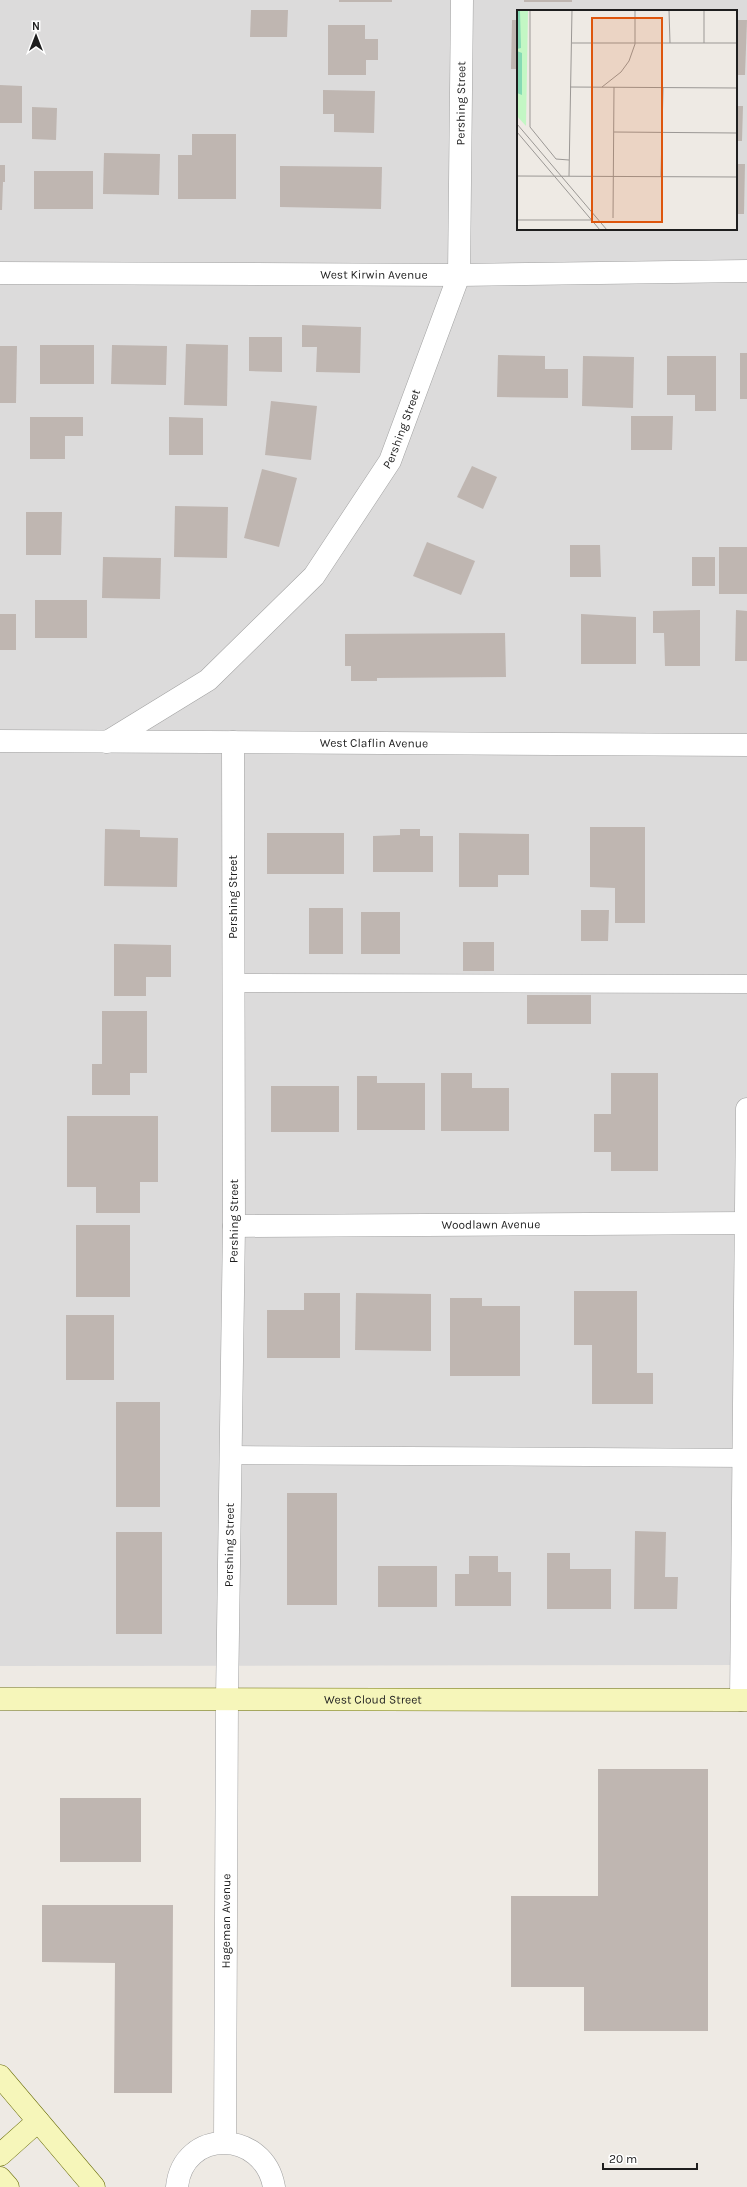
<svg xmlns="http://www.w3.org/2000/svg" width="747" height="2187" font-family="Karla,sans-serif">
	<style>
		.residential { fill: #dcdbdb; fill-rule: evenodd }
		.building { fill: #bfb6b1 }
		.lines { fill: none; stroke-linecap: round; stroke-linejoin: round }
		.service-casing { stroke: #a2a2a2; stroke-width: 19 }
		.minor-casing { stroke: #a2a2a2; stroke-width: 23 }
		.secondary-casing { stroke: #6b6f0a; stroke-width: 23 }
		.service { stroke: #fff; stroke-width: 18 }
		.minor { stroke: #fff; stroke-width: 22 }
		.secondary { stroke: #f6f6ba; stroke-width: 22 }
		.labels { text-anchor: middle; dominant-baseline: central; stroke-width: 3; stroke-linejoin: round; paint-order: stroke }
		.street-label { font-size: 12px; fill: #1e1e1e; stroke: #fff }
		.inset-road { fill: none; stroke: #9b9895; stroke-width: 1 }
		.view { fill: #de560d; fill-opacity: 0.15; stroke: #de560d; stroke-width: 2 }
		.inset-edge { fill: none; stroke: #1e1e1e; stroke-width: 2 }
	</style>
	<rect width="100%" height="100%" fill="#eeeae4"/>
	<path class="residential" d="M0,0H747V1665L0,1666ZM518,11H736V229H518Z"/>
	<g class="building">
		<rect x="339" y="0" width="53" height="2"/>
		<rect x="524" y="0" width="48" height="2"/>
		<polygon points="251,10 288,10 287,37 250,37"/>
		<polygon points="512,20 518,20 518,69 511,69"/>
		<polygon points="736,20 747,20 745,75 736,75"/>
		<polygon points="328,25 365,25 365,39 378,39 378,60 366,60 366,75 328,75"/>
		<polygon points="0,85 22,86 22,123 0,123"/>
		<polygon points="323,90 375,91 374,133 334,132 334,114 323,114"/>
		<polygon points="736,106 743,106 742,141 736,141"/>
		<polygon points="32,107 57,108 56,140 32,139"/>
		<polygon points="192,134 236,134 236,199 178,199 178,155 192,155"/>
		<polygon points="104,153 160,154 159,195 103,194"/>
		<polygon points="736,164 745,164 744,214 736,214"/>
		<polygon points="0,165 5,165 5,182 3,182 2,210 0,210"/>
		<polygon points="280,166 382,167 381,209 280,207"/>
		<rect x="34" y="171" width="59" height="38"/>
		<polygon points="302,325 361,327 360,373 316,372 317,347 302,347"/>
		<polygon points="249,337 282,337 282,372 249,371"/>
		<polygon points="186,344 228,345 227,406 184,405"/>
		<rect x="40" y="345" width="54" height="39"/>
		<polygon points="112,345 167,346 166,385 111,384"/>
		<polygon points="0,346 17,346 16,403 0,403"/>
		<rect x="740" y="353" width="7" height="46"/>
		<polygon points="498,355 545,356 545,369 568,369 568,398 497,397"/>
		<polygon points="583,356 634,357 633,408 582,406"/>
		<polygon points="667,356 716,356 716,411 695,411 695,395 667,395"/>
		<polygon points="271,401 317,406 311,460 265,455"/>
		<polygon points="631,416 673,416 672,450 631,450"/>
		<polygon points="30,417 83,417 83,436 65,436 65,459 30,459"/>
		<polygon points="169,417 203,418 203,455 169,455"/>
		<polygon points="472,466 497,477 483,509 457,497"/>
		<polygon points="262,469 297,478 279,547 244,538"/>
		<polygon points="175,506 228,507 227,558 174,557"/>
		<polygon points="26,512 62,512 61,555 26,555"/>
		<polygon points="427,542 475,561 461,595 413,576"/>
		<polygon points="570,545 600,545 601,577 570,577"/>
		<rect x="719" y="547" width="28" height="47"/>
		<polygon points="103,557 161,558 160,599 102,598"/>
		<rect x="692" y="557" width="23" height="29"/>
		<rect x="35" y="600" width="52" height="38"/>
		<polygon points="700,610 700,666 665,666 664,633 653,633 653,611"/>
		<polygon points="736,610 747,611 747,661 735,661"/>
		<rect x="0" y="614" width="16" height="36"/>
		<polygon points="581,614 636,617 636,664 581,664"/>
		<polygon points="505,633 506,677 377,678 377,681 351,681 351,666 345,666 345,634"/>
		<polygon points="590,827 645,827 645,923 615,923 615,888 590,887"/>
		<polygon points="105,829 140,830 140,837 178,838 177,887 104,886"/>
		<polygon points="400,829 420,829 420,836 433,836 433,872 373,872 373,836 400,835"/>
		<rect x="267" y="833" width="77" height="41"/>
		<polygon points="459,833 529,834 529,875 498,875 498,887 459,887"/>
		<rect x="309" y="908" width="34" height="46"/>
		<polygon points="581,910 609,910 608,941 581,941"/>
		<rect x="361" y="912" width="39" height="42"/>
		<rect x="463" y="942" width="31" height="29"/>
		<polygon points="114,944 171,945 171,977 146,977 146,996 114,996"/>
		<rect x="527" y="995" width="64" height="29"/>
		<polygon points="102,1011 147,1011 147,1073 130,1073 130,1095 92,1095 92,1064 102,1064"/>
		<polygon points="441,1073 472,1073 472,1088 509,1088 509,1131 441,1131"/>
		<polygon points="611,1073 658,1073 658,1171 611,1171 611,1152 594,1152 594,1114 611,1114"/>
		<polygon points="357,1076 377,1076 377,1083 425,1083 425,1130 357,1130"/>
		<rect x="271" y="1086" width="68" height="46"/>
		<polygon points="67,1116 158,1116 158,1182 140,1182 140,1213 96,1213 96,1187 67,1187"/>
		<rect x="76" y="1225" width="54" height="72"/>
		<polygon points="574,1291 637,1291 637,1373 653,1373 653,1404 592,1404 592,1345 574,1345"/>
		<polygon points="304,1293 340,1293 340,1358 267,1358 267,1310 304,1310"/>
		<polygon points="356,1293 431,1294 431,1351 355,1350"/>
		<polygon points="450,1298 482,1298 482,1306 520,1306 520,1376 450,1376"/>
		<rect x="66" y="1315" width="48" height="65"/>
		<rect x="116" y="1402" width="44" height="105"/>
		<rect x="287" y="1493" width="50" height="112"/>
		<polygon points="635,1531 666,1532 665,1577 678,1577 677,1609 634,1609"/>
		<rect x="116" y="1532" width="46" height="102"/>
		<polygon points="547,1553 570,1553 570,1569 611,1569 611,1609 547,1609"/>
		<polygon points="469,1556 498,1556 498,1572 511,1572 511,1606 455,1606 455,1574 469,1574"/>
		<rect x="378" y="1566" width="59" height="41"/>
		<polygon points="598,1769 708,1769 708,2031 584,2031 584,1987 511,1987 511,1896 598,1896"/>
		<rect x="60" y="1798" width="81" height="64"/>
		<polygon points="42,1905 173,1905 172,2093 114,2093 115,1963 42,1962"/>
	</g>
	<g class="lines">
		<g class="service-casing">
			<g id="service">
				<polyline points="234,983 747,984"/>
				<polyline points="231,1455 747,1458"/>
			</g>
		</g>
		<g class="minor-casing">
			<g id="minor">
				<path id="s1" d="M0,273L459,275L747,271"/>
				<path id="s2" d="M0,741L747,745"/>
				<path id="s3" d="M107,742L208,680L314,576L390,461L459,275L462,0"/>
				<path id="s4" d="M234,1226L747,1223"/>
				<polyline points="741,1700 747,1109"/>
				<path id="s5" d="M225,2142L227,1699L234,1226L233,742"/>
				<path d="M177,2187C183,2128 264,2129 274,2187"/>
			</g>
		</g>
		<g class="secondary-casing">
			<g id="secondary">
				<path id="s6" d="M0,1699L747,1700"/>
				<polyline points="0,2076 94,2187"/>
				<polyline points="0,2155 38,2121"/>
				<polyline points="0,2178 8,2187"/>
			</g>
		</g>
		<use href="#service" class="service"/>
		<use href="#minor" class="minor"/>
		<use href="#secondary" class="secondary"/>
	</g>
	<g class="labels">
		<g class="street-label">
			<text stroke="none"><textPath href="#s3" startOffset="775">Pershing Street</textPath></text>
			<text stroke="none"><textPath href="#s1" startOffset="374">West Kirwin Avenue</textPath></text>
			<text stroke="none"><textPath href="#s3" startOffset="439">Pershing Street</textPath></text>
			<text stroke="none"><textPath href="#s2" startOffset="374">West Claflin Avenue</textPath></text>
			<text transform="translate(233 897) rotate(-90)">Pershing Street</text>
			<text stroke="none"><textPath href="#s5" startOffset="921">Pershing Street</textPath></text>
			<text stroke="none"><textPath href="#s4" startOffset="257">Woodlawn Avenue</textPath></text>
			<text stroke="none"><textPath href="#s5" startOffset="597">Pershing Street</textPath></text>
			<text stroke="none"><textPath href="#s6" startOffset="373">West Cloud Street</textPath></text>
			<text stroke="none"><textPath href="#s5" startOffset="221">Hageman Avenue</textPath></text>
		</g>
	</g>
	<g transform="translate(517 10)">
		<rect width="220" height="220" fill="#eeeae4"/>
		<path d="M0,0H11L9,116L0,106Z" fill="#c3f7c4"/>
		<path d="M0,0L3,1L4,38L0,39ZM0,41L5,43V85L0,83Z" fill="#86dab4"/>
		<path class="inset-road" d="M13,0V117L39,149L52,150M152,0L153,33M55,33H220M187,33V0M53,77L220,78M85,77L104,62L112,51L118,34V0M0,114L90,220M0,122L83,220M97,122L220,123M0,166L220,167M52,166L55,0M144,167L146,77M96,208L97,77M0,210H74"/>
		<path class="view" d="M75,8H145V212H75Z"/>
		<rect width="220" height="220" class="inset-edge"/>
	</g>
	<g transform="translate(36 36)" stroke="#ffffff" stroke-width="3" paint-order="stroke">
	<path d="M0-3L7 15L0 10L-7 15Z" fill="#1e1e1e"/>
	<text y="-6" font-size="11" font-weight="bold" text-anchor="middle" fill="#1e1e1e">N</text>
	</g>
	<path d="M603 2163v6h94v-6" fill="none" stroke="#1e1e1e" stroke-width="2"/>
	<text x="609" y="2163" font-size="12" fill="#1e1e1e" stroke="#ffffff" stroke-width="3" paint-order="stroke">20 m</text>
</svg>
